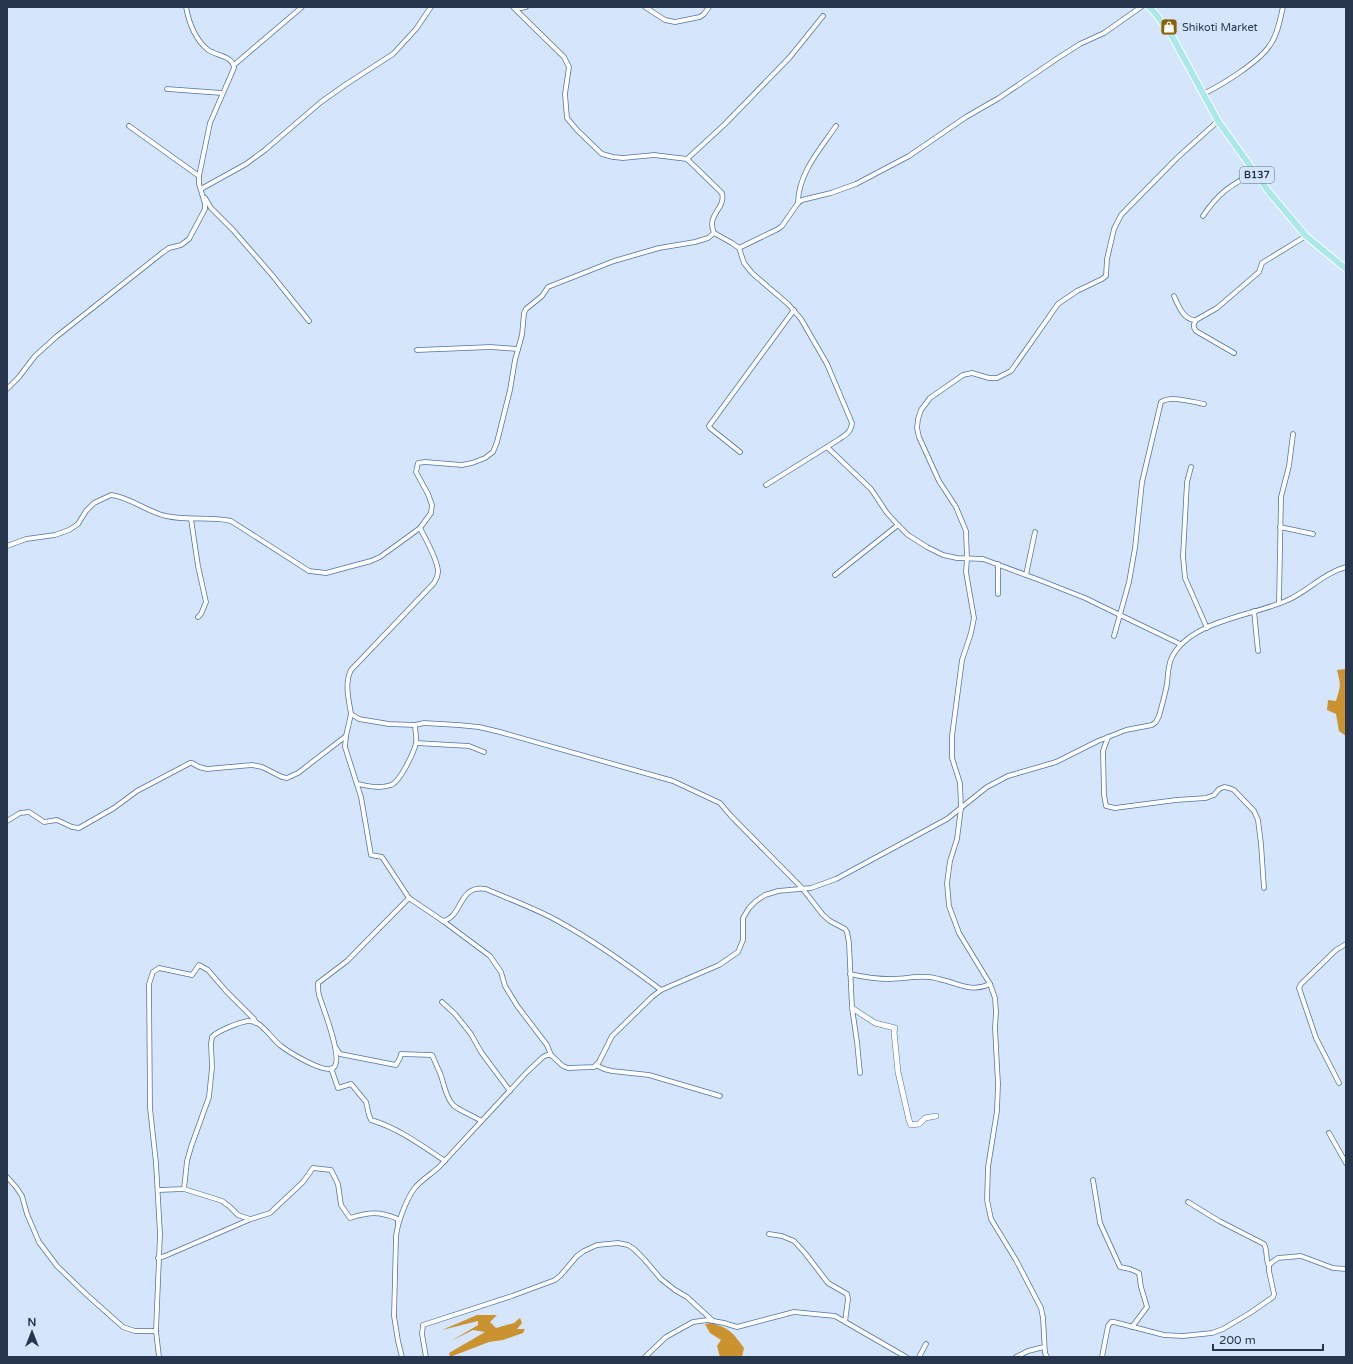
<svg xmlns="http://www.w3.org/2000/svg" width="1353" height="1364" font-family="'Varela Round',sans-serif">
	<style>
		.forest { fill: #cb9330 }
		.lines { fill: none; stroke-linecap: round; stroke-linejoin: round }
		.minor-casing { stroke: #4f73a7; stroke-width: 5.5 }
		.tertiary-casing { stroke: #4f73a7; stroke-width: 6 }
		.primary-casing { stroke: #fff; stroke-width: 8 }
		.minor { stroke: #fff; stroke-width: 4 }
		.tertiary { stroke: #fff; stroke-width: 5 }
		.primary { stroke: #abe8ea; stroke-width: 6 }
		.labels { text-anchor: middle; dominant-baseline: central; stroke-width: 3; stroke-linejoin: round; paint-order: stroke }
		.shield { fill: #d4e5fc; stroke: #5b6a82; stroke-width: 1 }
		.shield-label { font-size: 10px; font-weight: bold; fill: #27364d }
		.poi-label { font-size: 11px; fill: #27364d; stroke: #d4e5fc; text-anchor: start }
	</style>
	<rect width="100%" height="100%" fill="#d4e5fc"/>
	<g class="forest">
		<path d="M1346,669V736L1339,731L1336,714L1327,710L1328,700L1336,701C1341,685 1341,686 1337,670Z"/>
		<polygon points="477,1315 497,1315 490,1322 496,1328 514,1323 520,1318 522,1323 517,1329 525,1329 523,1333 503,1340 489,1342 450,1357 449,1353 485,1332 473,1330 451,1341 478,1325 478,1321 442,1330"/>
		<path d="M711,1323C730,1328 733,1333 744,1348L742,1357H720L717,1346L721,1340L710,1333L705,1324Z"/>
	</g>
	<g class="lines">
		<g class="minor-casing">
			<g id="minor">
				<path d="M513,7L564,57L569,67L565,94L567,118L577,130L602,154L613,157L623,158L654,155L687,159L722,193C726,209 706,214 714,233L732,243L739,248L744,263L752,273L788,304L801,319L827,364L852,423C851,433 845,435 838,440L766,485"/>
				<polyline points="645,7 665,20 675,22 700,17 704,14 709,7"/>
				<polyline points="516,9 526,7"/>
				<polyline points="234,65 302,7"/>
				<polyline points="167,89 222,93"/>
				<path d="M1203,94C1222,85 1259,62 1270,45C1278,34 1280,19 1283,7"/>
				<polyline points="129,126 199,176"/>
				<polyline points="687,159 725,124 790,57 823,16"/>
				<polyline points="201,189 246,164 265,150 321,102 345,85 393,54 416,29 431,7"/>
				<polyline points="205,198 211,208 233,230 272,275 309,321"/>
				<path d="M798,203C798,174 820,149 836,126"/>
				<path d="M1203,216C1219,192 1230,186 1255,172"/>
				<polyline points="739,248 778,229 782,226 798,203 802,200 831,193 856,184 909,156 966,117 999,98 1058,58 1080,44 1104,33 1141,7"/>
				<path d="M1174,296C1178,305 1184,321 1196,320"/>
				<polyline points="417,350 491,347 518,349"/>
				<path d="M1234,353L1196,331C1193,327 1193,325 1196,320L1217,308L1259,272L1262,263L1306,236"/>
				<path d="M7,389L19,377L35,356L56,337L162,253L169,248L181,245L189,239L205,209V204L199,184V176L210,123L234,68C233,55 215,56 207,49C194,38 189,23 186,7"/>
				<polyline points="827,447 871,489 887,513 898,525 908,535 927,547 943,555 957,558 983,559 1042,581 1085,598 1180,644"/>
				<polyline points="740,452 710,428 709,426 794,310"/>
				<polyline points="1191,467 1187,482 1183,556 1185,578 1207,628"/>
				<polyline points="191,519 198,566 206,602 201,614 198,617"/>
				<polyline points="1280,527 1313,534"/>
				<path d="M420,528C426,540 437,558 438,571C438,576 436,580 434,583L351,670C344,684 349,700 351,714L359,719L389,724L415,725L424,723L458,725L479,727L500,732L673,781L720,803L731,816L802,888L823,915L830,921L845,929L847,932L849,943L852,1008L857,1042L860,1073"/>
				<path d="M7,546L26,539L55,535L69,530L78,524L86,511L94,503L111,495C130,497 147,512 166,516C187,521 210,516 231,521L309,571L326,573L371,561L380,557L420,528L431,513L432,505L428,494L416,472L418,463L425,462L462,465L472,463L485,458L493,452L497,442L510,390L515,360L522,335L524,313L526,309L542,296L548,287L614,261L659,248L695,242L708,238L714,233"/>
				<polyline points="835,575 898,525"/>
				<polyline points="1026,575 1035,532"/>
				<polyline points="998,594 998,564"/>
				<polyline points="1279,603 1281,497 1289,466 1293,434"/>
				<polyline points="1254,611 1258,651"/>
				<path d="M1114,636L1129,582L1135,548L1142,482L1161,402C1170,395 1193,402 1204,404"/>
				<path d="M351,714L346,736L345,747L361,797L371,855L382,857L409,898L443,921C463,917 458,884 486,889C509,899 534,908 556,920C593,940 628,965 661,990"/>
				<polyline points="1108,737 1103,751 1104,795 1106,806 1115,808 1176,800 1206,798 1214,795 1219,789 1224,787 1229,788 1234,790 1254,811 1258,820 1261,844 1264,888"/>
				<polyline points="416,743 469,746 484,752"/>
				<path d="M358,784C368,786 381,789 391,785C400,782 414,752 416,743C417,738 415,730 415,725"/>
				<polyline points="7,821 20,813 29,812 44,822 57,820 72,827 79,828 114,808 137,791 190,763 192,763 199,767 207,769 252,765 262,767 282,777 287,778 298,773 346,736"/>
				<polyline points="443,921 490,956 501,972 505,986 518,1007 547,1045 551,1055"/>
				<path d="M850,974C863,977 876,979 890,979C907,979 923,974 939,979C958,983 970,993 990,984"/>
				<polyline points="442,1002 455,1014 471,1034 481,1052 510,1091"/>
				<path d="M336,1048L340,1054L396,1065L400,1058L401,1054L432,1055C435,1061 437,1067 440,1073C444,1083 445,1096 453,1105C458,1110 474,1116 481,1121"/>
				<polyline points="596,1065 604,1069 612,1071 649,1075 720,1096"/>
				<path d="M333,1068L332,1071L338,1088L351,1084L352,1085L366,1102L369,1115L371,1120C398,1128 421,1145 445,1161"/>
				<polyline points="1339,1083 1316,1038 1299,988 1301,984 1336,950 1346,944"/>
				<polyline points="1329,1133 1346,1163"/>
				<polyline points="7,1177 16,1187 22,1196 27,1214 39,1242 57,1266 87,1295 123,1327 135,1331 156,1331 159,1357"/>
				<polyline points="1093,1180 1100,1223 1120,1267 1130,1269 1139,1273 1141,1287 1147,1307 1132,1327"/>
				<path d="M184,1189L187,1161L191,1147L209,1097L212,1067L211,1044L212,1037C217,1031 240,1022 248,1021C250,1021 255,1022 257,1023C265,1027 273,1040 281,1046C289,1052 324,1074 333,1068C345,1061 322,1006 319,995C318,991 318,987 318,983L347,961L409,898"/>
				<polyline points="158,1190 184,1189 216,1199 222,1201 229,1206 238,1215 250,1219"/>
				<path d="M1188,1202L1219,1221L1264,1244C1268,1251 1265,1259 1269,1266"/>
				<polyline points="769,1234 782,1236 794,1241 805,1253 828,1283 847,1294 848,1299 845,1322"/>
				<path d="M158,1258L165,1256L251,1219L270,1213L303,1182L313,1168L331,1170L338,1184L341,1205L350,1218C369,1212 379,1211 398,1219V1223"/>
				<polyline points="156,1331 160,1234 156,1163 150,1108 149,984 153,972 159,968 192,975 199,965 208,970 226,991 254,1019 256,1023"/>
				<path d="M402,1357L398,1341L394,1316L396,1237C397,1224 406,1200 414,1189C420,1181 430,1175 438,1168L527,1072L543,1057L547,1055H551L563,1066L568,1068L594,1067L599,1062L612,1036L652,997L661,990L719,965L738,952L743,940V918L749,908L756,901L765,895L778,891L811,888L836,879L947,819L987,787L1008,776L1056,762L1098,741L1126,730L1152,725L1156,722L1159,716C1162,705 1165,695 1167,684C1168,675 1168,664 1172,657C1191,620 1253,616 1288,600C1308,591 1324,573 1346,567"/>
				<polyline points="426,1357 422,1334 423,1325 512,1296 555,1280 561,1275 577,1256 584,1251 597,1245 618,1243 628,1245 634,1249 644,1259 661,1279 675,1290 687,1297 713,1321"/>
				<polyline points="645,1357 666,1337 693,1322 708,1320 724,1323 737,1327 794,1312 835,1316 906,1357"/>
				<polyline points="919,1357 926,1344"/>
				<polyline points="1016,1357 1028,1351 1044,1347"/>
				<polyline points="1047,1357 1045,1353 1043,1318 1041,1308 1016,1260 991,1219 987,1200 988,1167 997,1111 998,1084 995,1028 996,1012 995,998 990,984 959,933 949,906 947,883 950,861 957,839 961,808 960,783 952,758 952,736 962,660 971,633 974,618 966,572 967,559 966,531 956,507 939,481 919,437 917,428 918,419 921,410 930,398 963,375 972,373 989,378 997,378 1011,371 1058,304 1077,291 1102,279 1106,276 1107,259 1114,229 1121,215 1177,158 1218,121"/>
				<polyline points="1102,1357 1108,1326 1111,1322 1114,1322 1164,1335 1183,1336 1212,1333 1223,1329 1250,1313 1273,1297 1274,1294 1269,1271 1269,1266 1271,1263 1278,1258 1301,1256 1333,1268 1346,1269"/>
			</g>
		</g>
		<g class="tertiary-casing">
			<polyline id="tertiary" points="852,1008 875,1023 895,1028 894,1032 898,1072 909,1120 911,1125 919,1124 925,1118 936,1116"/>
		</g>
		<g class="primary-casing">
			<polyline id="primary" points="1149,7 1156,14 1173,38 1218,121 1269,192 1306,236 1346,269"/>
		</g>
		<use href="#minor" class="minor"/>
		<use href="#tertiary" class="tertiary"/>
		<use href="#primary" class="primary"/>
	</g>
	<defs>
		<g id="shop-square" transform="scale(0.9)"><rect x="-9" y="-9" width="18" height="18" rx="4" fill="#8c6104" stroke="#d4e5fc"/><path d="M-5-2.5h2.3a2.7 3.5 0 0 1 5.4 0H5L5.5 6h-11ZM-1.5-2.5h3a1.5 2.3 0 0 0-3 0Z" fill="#fff"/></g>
	</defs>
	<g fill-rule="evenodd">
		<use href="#shop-square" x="1169" y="27"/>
	</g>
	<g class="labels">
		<rect class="shield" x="1240" y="167" width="34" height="16" rx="3"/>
		<g class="shield-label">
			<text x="1257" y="175">B137</text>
		</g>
		<g class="poi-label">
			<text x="1182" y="27">Shikoti Market</text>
		</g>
	</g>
	<rect width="1353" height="1364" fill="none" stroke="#27364d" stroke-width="16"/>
	<g transform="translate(32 1332)" stroke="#d4e5fc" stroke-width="3" paint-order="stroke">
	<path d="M0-3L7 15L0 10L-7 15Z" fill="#27364d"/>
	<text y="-6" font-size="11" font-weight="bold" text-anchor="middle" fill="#27364d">N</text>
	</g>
	<path d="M1213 1344v6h110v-6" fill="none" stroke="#27364d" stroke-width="2"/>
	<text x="1219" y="1344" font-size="12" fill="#27364d" stroke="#d4e5fc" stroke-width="3" paint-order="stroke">200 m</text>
</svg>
